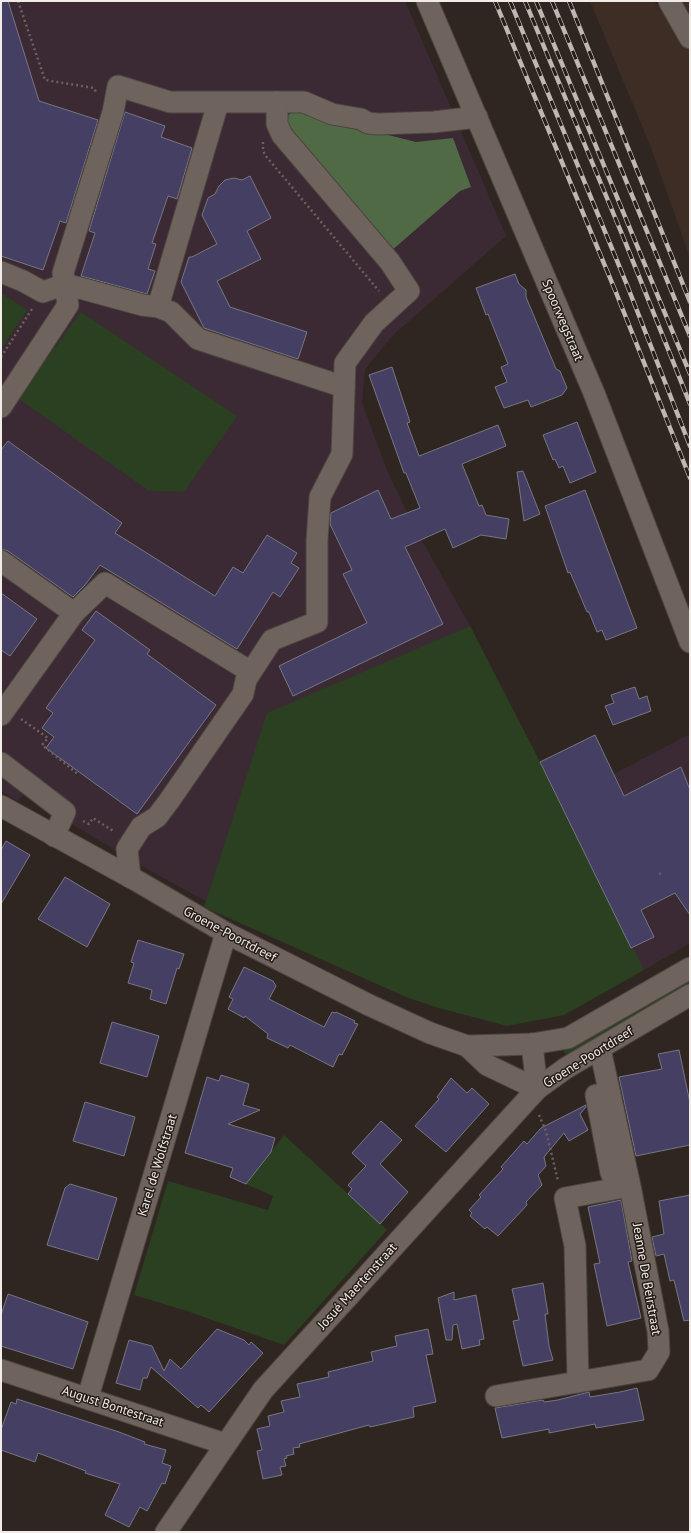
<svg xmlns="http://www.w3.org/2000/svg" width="691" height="1533" font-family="'PT Sans',sans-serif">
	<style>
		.built { fill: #3d2d25 }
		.education { fill: #3b2a34 }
		.green { fill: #2a4020 }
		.forest { fill: #516a46 }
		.building { fill: #443f63; stroke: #777681 }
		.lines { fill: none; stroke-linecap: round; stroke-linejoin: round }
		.minor-casing { stroke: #4c443f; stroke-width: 23 }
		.path { stroke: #6a625d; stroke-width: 2.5; stroke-dasharray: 2 3; stroke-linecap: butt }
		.minor { stroke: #6f635d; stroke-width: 21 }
		.rail-casing { stroke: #beb7b2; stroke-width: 4.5 }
		.rail { stroke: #261d18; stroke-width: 3; stroke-dasharray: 9; stroke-linecap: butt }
		.labels { text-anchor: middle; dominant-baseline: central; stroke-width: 3; stroke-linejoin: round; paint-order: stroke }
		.street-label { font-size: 13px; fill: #f2ece8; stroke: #261d18 }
	</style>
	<rect width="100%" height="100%" fill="#302621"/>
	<g class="built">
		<polygon points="590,1 654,1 690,51 690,258 652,150"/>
		<polygon points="677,1 690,1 690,26"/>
	</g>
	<polygon class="education" points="1,1 405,1 506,236 393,335 365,369 362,403 387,470 411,521 470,626 540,762 603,753 614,774 690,734 690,943 644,970 631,948 592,868 406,997 246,923 147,869 23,795 17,801 1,791"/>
	<g class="green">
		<polygon points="1,293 27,310 1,349"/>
		<polygon points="81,312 237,416 184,492 149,491 18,398"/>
		<polygon points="470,626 540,762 644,970 564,1015 507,1026 439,1008 406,997 204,907 267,713"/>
		<polygon points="690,979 690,985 569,1055 564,1053 564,1048"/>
		<polygon points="284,1135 387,1230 284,1345 187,1311 134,1295 168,1181 268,1210 273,1196 246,1184"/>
	</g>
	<polygon class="forest" points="296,109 329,120 416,142 453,138 471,187 460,191 391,251 287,129 286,117"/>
	<g class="building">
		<polygon points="1,1 8,1 39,101 98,120 66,223 60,221 43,270 1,256"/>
		<polygon points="125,112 165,126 161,137 192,148 177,199 168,196 152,243 156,244 148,269 155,271 147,294 81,276 95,233 89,231"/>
		<polygon points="250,176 271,218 247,231 261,259 217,281 230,307 307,332 298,359 204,328 181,282 189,257 192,257 217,244 202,215 208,198 215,194 219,186 225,180 234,178 242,180"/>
		<polygon points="515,274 519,284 526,290 526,297 554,364 556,369 560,371 567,388 562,395 531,407 528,400 504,408 495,387 507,382 501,367 508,364 488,314 486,315 476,288"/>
		<polygon points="392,367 410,422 407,423 419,456 498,425 506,446 462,464 479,506 482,505 486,515 509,519 506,539 481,535 453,548 445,529 405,547 443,624 293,696 279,666 367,623 343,574 352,570 330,524 331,513 378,490 391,519 420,508 406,473 404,473 369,375"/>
		<polygon points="577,422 596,472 570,483 563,466 559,468 555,459 553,460 543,435"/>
		<polygon points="8,441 122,523 115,533 215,596 233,567 243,573 267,535 297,553 291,563 299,568 280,597 273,592 237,649 100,565 85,585 73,597 8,551 1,549 1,450"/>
		<polygon points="523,471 540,514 524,521 517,472"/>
		<polygon points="585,490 637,628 606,640 602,630 597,632 589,612 587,612 570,572 568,573 545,506"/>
		<polygon points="1,593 37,619 10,656 1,650"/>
		<polygon points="96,611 150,650 147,654 216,705 137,814 46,748 54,737 42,728 53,713 46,708 95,640 82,630"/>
		<polygon points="635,687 639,699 647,696 651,711 613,725 605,706 614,703 611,695"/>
		<polygon points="595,735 624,796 681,767 690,790 690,915 675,893 641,910 654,937 631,948 540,762"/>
		<polygon points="6,841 30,855 1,904 1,850"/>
		<polygon points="65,877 110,904 87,947 38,919"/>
		<polygon points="138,940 184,954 179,969 177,968 166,1004 150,999 152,990 128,983 134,963 131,962"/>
		<polygon points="244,967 273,981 276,986 269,999 324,1027 332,1012 335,1013 336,1012 355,1021 354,1023 358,1024 342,1055 339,1054 333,1067 290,1045 288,1048 267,1038 268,1034 245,1016 244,1018 228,1009 233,999 229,997"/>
		<polygon points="112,1022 159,1036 147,1077 100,1063"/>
		<polygon points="679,1050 690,1103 690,1145 636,1156 619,1077 662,1069 658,1054"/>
		<polygon points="221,1075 249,1084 243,1105 260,1110 228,1124 275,1138 271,1152 246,1184 230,1177 233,1168 185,1153 207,1077 219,1081"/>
		<polygon points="451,1078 467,1093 472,1088 489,1104 446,1152 415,1126 439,1099 437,1097"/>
		<polygon points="85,1102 135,1117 124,1156 73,1141"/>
		<polygon points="586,1105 586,1107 580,1114 588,1130 569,1141 564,1133 544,1157 546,1166 538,1175 542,1185 526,1202 527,1205 498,1236 487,1227 485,1229 470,1216 472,1213 469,1210 481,1197 479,1195 503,1169 501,1167 524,1141 527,1144 541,1128"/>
		<polygon points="381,1121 402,1140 380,1164 408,1192 380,1224 348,1194 352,1189 348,1185 366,1166 352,1153"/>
		<polygon points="70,1184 117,1198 98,1260 47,1245 65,1188"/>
		<polygon points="690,1195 690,1320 684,1321 674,1280 670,1281 664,1254 656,1256 652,1237 664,1234 659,1201"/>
		<polygon points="621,1200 632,1261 628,1262 641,1318 607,1326 594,1264 600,1263 588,1207"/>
		<polygon points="543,1283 548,1314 545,1314 549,1346 553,1360 523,1366 513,1321 519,1320 512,1289"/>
		<polygon points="454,1292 454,1300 476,1295 484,1339 479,1340 480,1345 462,1349 457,1324 453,1325 452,1340 446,1340 438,1298"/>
		<polygon points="8,1294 88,1322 73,1369 1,1346 1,1315"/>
		<polygon points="217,1329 244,1340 249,1345 251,1342 263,1353 209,1412 201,1405 198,1408 151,1367 147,1378 143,1378 140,1390 116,1383 129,1340 152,1346 164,1371 170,1359 181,1369"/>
		<polygon points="428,1329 433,1354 426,1355 436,1402 413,1407 414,1417 370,1427 369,1425 299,1444 300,1447 293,1448 294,1454 286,1456 287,1458 284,1459 286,1466 280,1467 282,1475 263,1479 257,1451 262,1450 257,1429 270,1426 268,1416 284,1412 281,1401 300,1397 297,1384 329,1377 328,1372 373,1361 371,1352 397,1346 395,1336"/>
		<polygon points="637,1388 644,1420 596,1428 595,1424 549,1433 549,1429 502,1438 495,1408 543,1400 544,1402 558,1400 589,1392 590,1397 620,1392"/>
		<polygon points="17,1399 119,1432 145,1442 144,1444 166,1450 162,1463 171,1466 165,1484 162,1483 147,1511 140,1507 129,1527 105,1515 120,1484 85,1473 86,1471 38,1453 35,1462 1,1450 1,1430 11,1402 16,1404"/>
	</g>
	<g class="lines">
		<g class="minor-casing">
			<g id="minor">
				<polyline points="427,1 594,393 690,642"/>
				<polyline points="669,1 690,38"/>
				<polyline points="1,272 23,281 43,292 65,284 142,305 158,307 171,312 198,339 344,387"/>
				<polyline points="158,307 218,103"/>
				<polyline points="1,407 68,305 63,273 113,112 118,86 170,102 304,102 332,114 361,119 368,123 378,124 434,122 477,117"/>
				<polyline points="1,561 74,613"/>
				<polyline points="1,715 74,613 105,583 251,672 272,640 317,622 317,540 320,497 342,454 345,363 374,323 409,291 390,262 282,135 277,124 277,102"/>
				<polyline points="1,763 65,812 54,836"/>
				<polyline points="1,806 139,882 226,933 369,1005 430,1033 467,1046 532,1044 568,1038 690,968"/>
				<polyline points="130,877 127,849 141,827 157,817 169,801 243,694 246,680 251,672"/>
				<polyline points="467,1046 487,1065 537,1089 566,1068 690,995"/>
				<polyline points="600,1049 630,1186 658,1331 659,1352 648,1370 578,1382 575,1246 565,1198 630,1186"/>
				<polyline points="596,1095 611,1173"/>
				<polyline points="1,1370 225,1444"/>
				<polyline points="496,1396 578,1382"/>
				<polyline points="88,1397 226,933"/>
				<polyline points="166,1532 263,1390 537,1089 532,1044"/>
			</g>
		</g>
		<g class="path">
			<polyline points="18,1 45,80 94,88 96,92"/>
			<polyline points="263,142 263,150 265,155 379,291"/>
			<polyline points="1,357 32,309"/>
			<polyline points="21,719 48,738 42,745 79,775"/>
			<polyline points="83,821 89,824 93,818 115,832"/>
			<polyline points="659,874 662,873"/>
			<polyline points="539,1115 546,1131 558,1181"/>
		</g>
		<use href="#minor" class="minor"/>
		<g class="rail-casing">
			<g id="rail">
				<polyline points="495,1 615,290 690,478"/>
				<polyline points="510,1 627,285 690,446"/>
				<polyline points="525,1 624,239 690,404"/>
				<polyline points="536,1 690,374"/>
				<polyline points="552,1 690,336"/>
				<polyline points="569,1 690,302"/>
			</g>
		</g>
		<use href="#rail" class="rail"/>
	</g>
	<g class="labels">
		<g class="street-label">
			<text transform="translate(563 320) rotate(67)">Spoorwegstraat</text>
			<text transform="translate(230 934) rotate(28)">Groene-Poortdreef</text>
			<text transform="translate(588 1057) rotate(-32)">Groene-Poortdreef</text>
			<text transform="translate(157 1165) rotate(-73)">Karel de Wolfstraat</text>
			<text transform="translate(647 1279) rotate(80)">Jeanne De Beirstraat</text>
			<text transform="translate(357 1286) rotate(-48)">Josué Maertenstraat</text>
			<text transform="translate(113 1406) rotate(18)">August Bontestraat</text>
		</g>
	</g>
	<rect width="691" height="1533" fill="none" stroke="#f2ece8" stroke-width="4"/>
</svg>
